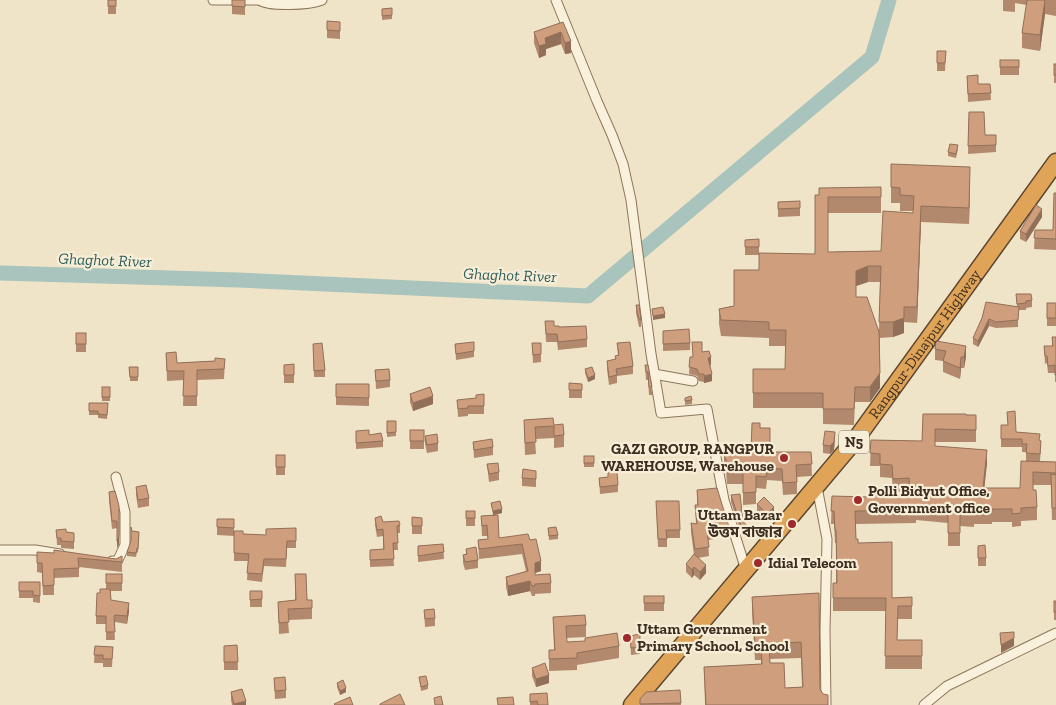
<svg xmlns="http://www.w3.org/2000/svg" width="1056" height="705" font-family="'Zilla Slab','Noto Sans Bengali',serif">
	<style>
		.lines { fill: none; stroke-linecap: round; stroke-linejoin: round }
		.river { stroke: #a9c4bc; stroke-width: 15 }
		.street-casing { stroke: #8d765c; stroke-width: 11 }
		.highway-casing { stroke: #5b4430; stroke-width: 19 }
		.street { stroke: #faf1dc; stroke-width: 9 }
		.highway { stroke: #e0a458; stroke-width: 16 }
		.wall { fill: #b2896c; fill-rule: evenodd }
		.shaded-wall { fill: #916f58 }
		.building { fill: #cf9f7d; stroke: #916f58; fill-rule: evenodd }
		.poi-dot { fill: #9e2a2b; stroke: #f7eed8; stroke-width: 2 }
		.labels { text-anchor: middle; dominant-baseline: central; stroke-width: 4.5; stroke-linejoin: round; paint-order: stroke }
		.shield { fill: #f7eed8; stroke: #756857; stroke-width: 1 }
		.shield-label { font-size: 14px; font-weight: bold; fill: #3d2e20 }
		.street-label { font-size: 15px; fill: #3d2e20; stroke: #f7eed8 }
		.poi-label { font-size: 15px; font-weight: bold; fill: #3d2e20; stroke: #f7eed8; text-anchor: start }
		.water-label { font-size: 16px; font-style: italic; fill: #2f5d5a; stroke: #f7eed8 }
	</style>
	<rect width="100%" height="100%" fill="#f0e4c8"/>
	<g class="lines">
		<polyline class="river" points="0,273 238,280 588,296 872,57 889,0"/>
		<g class="street-casing">
			<g id="street">
				<path d="M213,0H259C270,7 309,5 322,0"/>
				<polyline points="556,0 597,101 612,135 623,164 631,200 651,354 661,413 707,409 724,500 746,570"/>
				<polyline points="654,374 693,381"/>
				<polyline points="817,487 827,539 825,630 826,705"/>
				<polyline points="0,550 35,550 60,554"/>
				<polyline points="112,561 117,562 125,545 125,512 116,477"/>
				<polyline points="924,705 947,686 1056,633"/>
			</g>
		</g>
		<g class="highway-casing">
			<g id="highway">
				<path id="s1" d="M632,705L856,439L1056,162"/>
			</g>
		</g>
		<use href="#street" class="street"/>
		<use href="#highway" class="highway"/>
	</g>
	<g class="wall">
		<rect x="108" y="0" width="8" height="14"/>
		<polygon points="232,0 245,0 245,15 232,14"/>
		<polygon points="1003,0 1056,0 1056,16 1045,14 1040,51 1022,48 1022,33 1027,5 1015,3 1015,12 1003,11"/>
		<polygon points="392,8 392,19 382,20 382,9"/>
		<polygon points="327,21 340,22 340,39 327,38"/>
		<polygon points="563,22 571,53 565,54 561,44 546,49 546,55 539,58 534,43 534,32"/>
		<polygon points="937,51 946,51 945,71 937,71"/>
		<rect x="1000" y="60" width="19" height="15"/>
		<rect x="1054" y="64" width="2" height="19"/>
		<polygon points="967,76 978,84 990,84 991,100 968,102"/>
		<polygon points="969,112 985,135 996,135 996,152 968,154"/>
		<polygon points="958,149 956,158 948,156 948,152"/>
		<path d="M891,164L970,182L969,224L921,222L917,323L904,322V333L893,337L880,338V388L870,402H855L854,425L823,424V408H753V369H785L786,346H769V338L721,336L719,324V309L734,306L759,270L815,254L819,195L881,187V213H828V252L881,251L913,213V211H900V203H891ZM868,282H880L879,330L856,297V286Z"/>
		<polygon points="1056,193 1056,250 1034,249 1035,230 1053,230"/>
		<polygon points="800,201 800,216 778,217 778,202"/>
		<polygon points="1042,217 1026,242 1020,239 1020,231"/>
		<polygon points="759,239 759,255 745,255 745,240"/>
		<polygon points="1016,294 1032,300 1032,307 1026,308 1026,310 1018,310 1018,327 996,328 989,326 978,347 973,344 973,338 982,318 1017,307"/>
		<rect x="1047" y="303" width="9" height="23"/>
		<polygon points="636,305 641,319 641,327 639,327 636,313"/>
		<polygon points="545,321 554,326 559,327 587,339 587,347 558,350 557,342 546,342"/>
		<polygon points="663,331 690,343 690,350 663,351"/>
		<rect x="76" y="333" width="10" height="19"/>
		<polygon points="1052,337 1056,337 1056,382 1055,382 1055,373 1048,373 1047,363 1045,364 1044,346 1052,346"/>
		<polygon points="936,341 966,357 964,368 961,368 960,379 943,372 943,361 935,360 935,349"/>
		<polygon points="532,343 541,354 541,362 533,363"/>
		<polygon points="617,343 633,366 633,374 617,376 617,383 609,385 607,369 607,361 615,359 615,356 618,356"/>
		<polygon points="313,344 325,370 325,377 314,377"/>
		<polygon points="455,344 474,351 474,357 456,360"/>
		<polygon points="702,352 711,365 710,365 712,381 704,383 704,382 699,381 697,376 689,374 690,357 692,357"/>
		<polygon points="166,353 177,363 215,361 225,359 224,379 197,380 197,406 183,406 184,380 167,381"/>
		<polygon points="294,364 294,383 284,383 284,365"/>
		<polygon points="645,365 648,365 652,387 652,395 649,395 648,380 646,380"/>
		<polygon points="129,367 138,367 138,381 130,381"/>
		<polygon points="585,369 595,379 588,382 585,373"/>
		<polygon points="375,370 390,380 390,387 376,389"/>
		<polygon points="569,383 582,384 582,398 569,398"/>
		<polygon points="336,384 369,384 369,406 336,405"/>
		<rect x="102" y="387" width="8" height="14"/>
		<polygon points="410,394 433,404 413,411 410,402"/>
		<polygon points="685,398 692,400 692,404 685,405"/>
		<polygon points="457,400 484,406 484,414 468,414 468,416 458,417"/>
		<polygon points="89,403 108,403 107,419 98,418 98,415 89,415"/>
		<polygon points="1007,412 1016,432 1040,440 1041,448 1040,461 1056,462 1056,520 1052,520 1051,485 1033,485 1033,490 1037,507 1037,520 1021,521 1021,526 1012,527 1012,522 992,522 992,524 974,524 974,527 960,526 960,546 948,546 948,523 916,520 916,523 856,524 856,539 892,598 912,597 912,619 898,619 897,640 922,640 922,669 885,669 886,611 833,611 833,583 836,583 836,543 835,543 834,524 831,524 832,496 868,497 909,494 909,491 893,492 892,478 880,477 880,466 870,466 871,440 922,441 923,414 976,415 976,442 935,442 935,446 987,463 984,488 1020,488 1026,461 1026,452 1022,452 1022,447 1001,447 1001,425 1008,425"/>
		<polygon points="524,420 554,425 564,435 564,447 554,448 554,438 535,439 536,454 525,455"/>
		<polygon points="387,421 396,421 396,436 387,437"/>
		<polygon points="760,428 770,452 811,452 812,476 797,477 797,494 783,495 782,481 767,480 766,489 756,488 756,504 743,505 743,484 727,484 726,471 725,471 724,464 724,452 751,451"/>
		<rect x="410" y="430" width="14" height="19"/>
		<polygon points="356,431 383,441 383,447 356,449"/>
		<polygon points="425,436 438,443 438,451 427,453 425,444"/>
		<polygon points="835,440 834,450 830,454 823,453 823,445"/>
		<polygon points="473,442 493,447 493,455 474,458"/>
		<rect x="276" y="455" width="9" height="20"/>
		<rect x="584" y="456" width="10" height="11"/>
		<polygon points="487,464 499,472 499,480 489,482"/>
		<polygon points="522,478 536,478 536,487 522,486"/>
		<polygon points="599,478 618,485 618,492 600,494"/>
		<polygon points="136,487 149,498 149,506 138,508 136,495"/>
		<polygon points="697,490 729,527 729,536 714,537 714,539 708,540 709,556 698,558 706,573 700,580 694,575 692,578 686,572 686,564 694,555 691,532 691,523 696,524 695,505 697,505"/>
		<polygon points="115,491 119,544 117,548 117,528 112,529 109,500 109,492"/>
		<polygon points="731,495 743,521 746,533 742,536 731,502"/>
		<polygon points="656,501 680,530 680,538 667,538 667,547 658,547"/>
		<polygon points="491,503 502,513 495,515 499,538 530,540 541,571 535,573 535,575 551,583 551,593 535,594 535,596 532,596 530,591 508,596 506,587 506,577 526,571 522,554 479,559 478,540 488,539 487,536 482,536 481,516 493,515"/>
		<polygon points="757,504 774,515 767,522 757,512"/>
		<rect x="466" y="511" width="9" height="15"/>
		<polygon points="412,517 422,518 422,534 412,534"/>
		<polygon points="375,518 383,522 400,525 400,533 397,533 398,550 393,550 394,566 370,567 370,550 383,549 383,536 377,537 375,525"/>
		<polygon points="217,519 234,519 234,536 217,535"/>
		<polygon points="296,528 296,548 287,548 286,567 264,566 262,582 247,580 248,561 234,561 234,531 243,534 266,535"/>
		<polygon points="548,528 558,535 558,539 549,540"/>
		<polygon points="56,530 66,532 74,533 74,549 61,548 61,545 57,545"/>
		<polygon points="132,531 139,532 138,553 137,552 136,557 127,556 127,552 131,541"/>
		<polygon points="443,544 444,559 418,562 418,546"/>
		<polygon points="978,546 986,558 986,566 978,566"/>
		<polygon points="466,549 478,560 478,568 465,570 463,563 463,555 466,554"/>
		<polygon points="37,552 116,559 122,556 122,572 79,567 79,577 54,578 54,595 43,595 42,573 37,572"/>
		<polygon points="106,574 122,574 122,591 111,591 111,600 129,611 127,624 115,622 114,624 115,640 106,640 106,624 96,624 96,616 100,593 106,589"/>
		<polygon points="295,574 312,608 312,619 288,620 289,633 279,634 278,602 295,600"/>
		<polygon points="19,582 40,589 40,603 33,602 33,598 19,598"/>
		<rect x="250" y="591" width="12" height="16"/>
		<path d="M819,593L820,689L828,705H705L704,667L761,664V660H755L752,613V597ZM801,658L802,687L785,688L770,663V659Z"/>
		<rect x="644" y="596" width="20" height="15"/>
		<rect x="1054" y="601" width="2" height="19"/>
		<polygon points="424,610 435,618 435,626 425,627"/>
		<polygon points="553,617 586,625 586,637 566,638 567,642 619,646 619,658 577,665 577,670 549,671 549,650 554,650"/>
		<polygon points="640,634 640,654 631,655 630,636"/>
		<polygon points="237,645 238,670 224,670 224,646"/>
		<polygon points="95,646 113,647 112,667 103,667 103,663 94,663"/>
		<polygon points="532,668 549,683 536,687 532,676"/>
		<polygon points="419,677 428,685 428,689 421,691"/>
		<polygon points="274,678 286,690 286,698 275,699"/>
		<polygon points="337,683 346,692 340,695 337,687"/>
		<polygon points="680,690 681,705 640,705 640,699"/>
		<polygon points="231,692 246,705 232,705 231,700"/>
		<polygon points="530,694 548,705 530,705"/>
	</g>
	<g class="shaded-wall">
		<polygon points="1045,0 1045,14 1040,51 1040,35"/>
		<polygon points="561,32 561,44 546,49 546,55 539,58 539,46 545,38"/>
		<polygon points="571,41 571,53 565,54 565,43"/>
		<polygon points="970,167 970,182 969,224 969,208"/>
		<polygon points="921,206 921,222 917,323 917,307"/>
		<polygon points="1042,209 1042,217 1026,242 1026,234"/>
		<polygon points="868,266 868,282 856,286 856,271"/>
		<polygon points="665,314 665,318 653,320 653,316"/>
		<polygon points="904,318 904,333 893,337 893,322"/>
		<polygon points="989,319 989,326 978,347 978,341"/>
		<polygon points="966,346 966,357 964,368 964,357"/>
		<polygon points="711,357 711,365 708,365 708,358"/>
		<polygon points="961,357 961,368 960,379 960,368"/>
		<polygon points="880,373 880,388 870,402 870,387"/>
		<polygon points="712,374 712,381 704,383 704,376"/>
		<polygon points="595,375 595,379 588,382 588,378"/>
		<polygon points="433,396 433,404 413,411 413,403"/>
		<polygon points="835,432 834,450 830,454 830,446"/>
		<polygon points="987,450 987,463 983,501 983,488"/>
		<polygon points="774,507 774,515 767,522 767,514"/>
		<polygon points="502,509 502,513 493,515 493,511"/>
		<polygon points="746,525 746,533 742,536 742,529"/>
		<polygon points="119,536 119,544 117,548 117,541"/>
		<polygon points="541,561 541,571 535,573 535,563"/>
		<polygon points="706,565 706,573 700,580 700,572"/>
		<polygon points="694,567 694,575 692,578 692,570"/>
		<polygon points="530,581 530,591 508,596 508,586"/>
		<polygon points="129,603 129,611 127,624 127,616"/>
		<polygon points="1014,638 1014,646 1001,653 1001,645"/>
		<polygon points="549,675 549,683 536,687 536,679"/>
		<polygon points="346,688 346,692 340,695 340,691"/>
		<polygon points="246,701 246,705 234,705 234,704"/>
	</g>
	<g class="building">
		<rect x="108" y="0" width="8" height="6"/>
		<polygon points="232,0 245,0 245,7 232,6"/>
		<polygon points="1027,0 1045,0 1040,35 1022,33"/>
		<polygon points="392,8 392,15 382,16 382,9"/>
		<polygon points="327,21 340,22 340,31 327,30"/>
		<polygon points="563,22 571,41 565,43 561,32 545,38 546,44 539,46 534,32"/>
		<polygon points="937,51 946,51 945,63 937,63"/>
		<rect x="1000" y="60" width="19" height="7"/>
		<rect x="1054" y="64" width="2" height="11"/>
		<polygon points="978,75 978,84 990,84 991,93 968,94 967,76"/>
		<polygon points="969,112 984,112 985,135 996,135 996,145 968,146"/>
		<polygon points="950,144 958,145 956,154 948,152"/>
		<polygon points="891,164 970,167 969,208 921,206 917,307 904,307 904,318 893,322 879,322 881,266 868,266 856,271 856,297 867,297 879,332 880,373 870,387 855,387 854,409 823,409 823,393 753,393 753,369 785,369 786,330 769,330 769,322 721,320 719,309 734,306 734,270 759,270 759,253 815,254 815,195 819,195 819,188 881,187 881,197 828,197 828,252 881,251 883,211 913,213 914,196 900,195 900,188 891,187"/>
		<polygon points="1054,193 1056,193 1056,239 1034,238 1035,230 1053,230"/>
		<polygon points="800,201 800,208 778,209 778,202"/>
		<polygon points="1036,205 1042,209 1026,234 1020,231"/>
		<polygon points="759,239 759,247 745,247 745,240"/>
		<polygon points="1016,294 1031,294 1032,300 1026,301 1026,303 1017,304"/>
		<polygon points="986,302 1019,307 1018,320 996,322 989,319 978,341 973,338 982,318"/>
		<rect x="1047" y="303" width="9" height="15"/>
		<polygon points="636,305 639,305 641,319 639,319"/>
		<polygon points="663,307 665,314 653,316 652,309"/>
		<polygon points="545,321 554,321 554,326 559,326 559,327 586,326 587,339 558,342 557,334 546,334"/>
		<polygon points="689,329 690,343 663,344 663,331"/>
		<rect x="76" y="333" width="10" height="11"/>
		<polygon points="1052,337 1056,337 1056,375 1055,375 1055,365 1048,366 1047,356 1045,356 1044,346 1053,346"/>
		<polygon points="936,341 966,346 964,357 961,357 960,368 943,361 946,351 935,349"/>
		<polygon points="474,342 474,351 456,354 455,344"/>
		<polygon points="630,342 633,366 616,369 617,375 609,377 607,361 616,359 615,356 619,355 617,343"/>
		<polygon points="692,342 702,342 702,352 709,351 711,357 708,358 712,374 704,376 704,374 699,374 697,369 689,367 690,357 693,357"/>
		<polygon points="322,343 325,370 314,371 313,344"/>
		<polygon points="532,343 541,343 541,354 533,355"/>
		<polygon points="176,352 177,363 215,361 215,358 225,359 224,369 197,370 197,396 183,396 184,371 167,371 166,353"/>
		<polygon points="294,364 294,375 284,375 284,365"/>
		<polygon points="645,365 648,365 652,387 649,387 648,372 646,372"/>
		<polygon points="129,367 138,367 138,377 130,377"/>
		<polygon points="592,367 595,375 588,378 585,369"/>
		<polygon points="389,369 390,380 376,381 375,370"/>
		<polygon points="569,383 582,384 582,390 569,390"/>
		<polygon points="336,384 369,384 369,398 336,397"/>
		<rect x="102" y="387" width="8" height="10"/>
		<polygon points="430,387 433,396 413,403 410,394"/>
		<polygon points="484,394 484,406 468,406 468,408 458,409 457,400 476,398 476,395"/>
		<polygon points="691,396 692,400 685,401 685,398"/>
		<polygon points="89,403 108,403 107,415 98,414 98,411 89,411"/>
		<polygon points="1015,411 1016,432 1040,434 1039,440 1041,441 1040,454 1026,453 1027,444 1022,444 1022,439 1001,439 1001,425 1008,425 1007,412"/>
		<polygon points="923,414 966,414 966,415 976,415 976,430 935,429 935,446 987,450 983,488 1020,488 1021,461 1056,462 1056,473 1033,472 1033,490 1036,490 1037,507 1021,508 1021,513 1012,514 1012,509 992,509 992,511 974,511 974,514 960,513 960,533 948,533 948,510 916,507 916,510 855,511 856,539 858,539 858,543 892,542 892,598 912,597 912,606 898,606 897,640 922,640 922,656 885,656 886,598 833,598 833,583 837,583 836,530 835,530 834,511 831,511 832,496 868,497 868,495 910,494 909,478 893,479 892,465 880,464 880,454 870,453 871,440 922,441"/>
		<polygon points="553,418 554,425 563,424 564,435 554,436 554,426 535,427 536,442 525,443 524,420"/>
		<polygon points="387,421 396,421 396,432 387,433"/>
		<polygon points="752,423 760,423 760,428 770,428 770,452 811,452 812,464 796,465 797,482 783,483 782,469 767,468 766,477 756,476 756,492 743,493 743,472 727,472 726,459 725,459 724,452 751,451"/>
		<polygon points="369,430 369,435 381,433 383,441 356,443 356,431"/>
		<rect x="410" y="430" width="14" height="11"/>
		<polygon points="825,431 835,432 834,442 830,446 823,445"/>
		<polygon points="437,434 438,443 427,445 425,436"/>
		<polygon points="492,439 493,447 474,450 473,442"/>
		<rect x="276" y="455" width="9" height="12"/>
		<rect x="584" y="456" width="10" height="7"/>
		<polygon points="498,463 499,472 489,474 487,464"/>
		<polygon points="523,469 536,471 536,479 522,478"/>
		<polygon points="608,472 617,472 618,485 600,487 599,478 608,477"/>
		<polygon points="1051,474 1056,475 1056,508 1052,508"/>
		<polygon points="146,485 149,498 138,500 136,487"/>
		<polygon points="717,488 729,527 714,528 714,531 707,531 709,547 695,549 691,523 697,524 695,505 698,505 697,490"/>
		<polygon points="115,491 119,506 119,536 117,541 117,521 112,521 109,492"/>
		<polygon points="740,494 743,521 746,525 742,529 731,495"/>
		<polygon points="764,497 774,507 767,514 757,504"/>
		<polygon points="500,501 502,509 493,511 491,503"/>
		<polygon points="656,501 679,501 680,530 666,530 667,539 658,539"/>
		<rect x="466" y="511" width="9" height="7"/>
		<polygon points="498,515 499,538 528,534 530,540 536,539 541,561 535,563 535,575 550,574 551,583 535,584 535,586 532,586 530,581 508,586 506,577 528,571 522,544 479,549 478,540 488,539 487,525 482,526 481,516"/>
		<polygon points="381,516 383,522 399,521 400,525 397,526 398,543 393,543 394,559 370,560 370,550 384,549 383,529 377,530 375,518"/>
		<polygon points="412,517 422,518 422,526 412,526"/>
		<polygon points="217,519 234,519 234,528 217,527"/>
		<polygon points="131,527 132,531 139,532 138,549 137,548 136,553 127,552 131,541"/>
		<polygon points="556,527 558,535 549,536 548,528"/>
		<polygon points="296,528 296,541 287,541 286,559 264,559 262,574 247,573 249,554 234,553 234,531 243,531 243,534 266,535 266,529"/>
		<polygon points="66,529 66,532 74,533 74,542 61,541 61,538 57,538 56,530"/>
		<polygon points="443,544 444,552 418,556 418,546"/>
		<polygon points="985,545 986,558 978,558 978,546"/>
		<polygon points="476,547 478,560 465,562 463,555 467,554 466,549"/>
		<polygon points="54,550 116,559 122,556 122,562 78,558 79,568 54,569 54,585 43,586 42,563 37,563 37,552 54,553"/>
		<polygon points="694,554 706,565 700,572 694,567 692,570 686,564"/>
		<rect x="106" y="574" width="16" height="9"/>
		<polygon points="295,574 306,574 307,600 312,600 312,608 288,609 289,622 279,623 278,602 296,600"/>
		<polygon points="19,582 40,582 40,596 33,595 33,591 19,591"/>
		<polygon points="100,589 110,589 111,600 129,603 127,616 115,615 114,616 115,632 106,632 106,616 96,616 97,593 100,593"/>
		<polygon points="250,591 262,591 262,599 250,600"/>
		<path d="M819,593L820,689L823,694L828,695V705H706L704,667L762,664L761,644H755L752,597ZM801,642L803,687L785,688L784,663H770L769,644Z"/>
		<rect x="644" y="596" width="20" height="7"/>
		<rect x="1054" y="601" width="2" height="11"/>
		<polygon points="434,609 435,618 425,619 424,610"/>
		<polygon points="585,615 586,625 566,626 567,642 585,641 585,638 617,633 619,646 577,653 577,658 549,659 549,650 555,650 553,617"/>
		<polygon points="1014,632 1014,638 1001,645 1000,633"/>
		<polygon points="640,634 640,647 631,648 630,636"/>
		<polygon points="237,645 238,662 224,662 224,646"/>
		<polygon points="95,646 113,647 112,659 103,659 103,655 94,655"/>
		<polygon points="545,663 549,675 536,679 532,668"/>
		<polygon points="426,676 428,685 421,687 419,677"/>
		<polygon points="285,677 286,690 275,691 274,678"/>
		<polygon points="343,680 346,688 340,691 337,683"/>
		<polygon points="242,689 246,701 234,704 231,692"/>
		<polygon points="680,690 681,703 640,704 640,699 646,692"/>
		<polygon points="547,693 548,705 538,705 537,701 530,702 530,694"/>
		<polygon points="400,694 405,705 380,705 380,704"/>
		<polygon points="441,696 443,705 435,705 434,698"/>
		<polygon points="350,697 353,705 335,705 334,704"/>
		<polygon points="513,697 514,705 498,705 497,698"/>
	</g>
	<g class="poi-dot">
		<circle cx="784" cy="458" r="5"/>
		<circle cx="858" cy="500" r="5"/>
		<circle cx="792" cy="524" r="5"/>
		<circle cx="758" cy="563" r="5"/>
		<circle cx="627" cy="638" r="5"/>
	</g>
	<g class="labels">
		<rect class="shield" x="839" y="430.5" width="30" height="23" rx="4"/>
		<g class="shield-label">
			<text x="854" y="442">N5</text>
		</g>
		<g class="street-label">
			<text stroke="none"><textPath href="#s1" startOffset="465">Rangpur-Dinajpur Highway</textPath></text>
		</g>
		<g class="poi-label">
			<text x="774" y="449" text-anchor="end">GAZI GROUP, RANGPUR<tspan x="774" dy="17">WAREHOUSE, Warehouse</tspan></text>
			<text x="868" y="491">Polli Bidyut Office,<tspan x="868" dy="17">Government office</tspan></text>
			<text x="782" y="515" text-anchor="end">Uttam Bazar<tspan x="782" dy="17">উত্তম বাজার</tspan></text>
			<text x="768" y="563">Idial Telecom</text>
			<text x="637" y="629">Uttam Government<tspan x="637" dy="17">Primary School, School</tspan></text>
		</g>
		<g class="water-label">
			<text transform="translate(105 260) rotate(2)">Ghaghot River</text>
			<text transform="translate(510 275) rotate(2)">Ghaghot River</text>
		</g>
	</g>
</svg>
